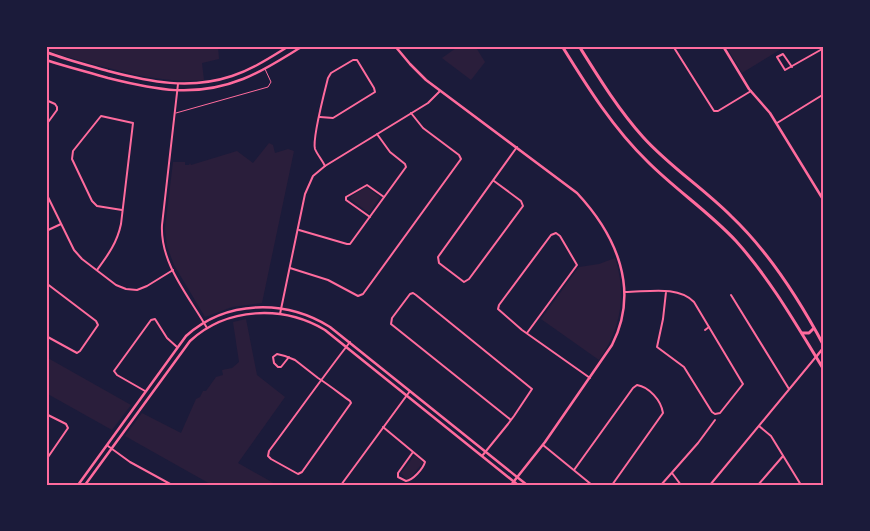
<svg xmlns="http://www.w3.org/2000/svg" width="870" height="531" font-family="'PT Sans',sans-serif">
	<style>
		.green { fill: #2a1e3b }
		.lines { fill: none; stroke-linecap: round; stroke-linejoin: round }
		.service { stroke: #ff6b9d; stroke-width: 1 }
		.minor { stroke: #ff6b9d; stroke-width: 2 }
		.tertiary { stroke: #ff6b9d; stroke-width: 2.5 }
		.primary { stroke: #ff6b9d; stroke-width: 3 }
		.neatline { fill: none; stroke: #ff6b9d; stroke-width: 2 }
	</style>
	<rect width="100%" height="100%" fill="#1b1b3a"/>
	<g class="green">
		<path d="M46,46H218L219,59L202,63L204,80C169,83 139,76 105,67C85,62 66,57 46,50Z"/>
		<polygon points="459,46 475,46 485,62 471,80 442,58"/>
		<polygon points="726,46 786,46 742,73"/>
		<polygon points="269,143 273,145 275,153 288,149 294,151 262,303 232,307 205,317 174,265 167,246 165,228 173,162 185,162 185,165 189,165 190,163 191,165 237,151 253,163"/>
		<polygon points="366,187 380,197 369,213 350,199 352,196"/>
		<path d="M615,258C627,294 621,329 599,360L541,319L579,267L599,264Z"/>
		<polygon points="246,319 257,375 285,397 238,463 277,485 212,485 125,436 142,413 181,433 196,399 200,397 203,391 206,391 216,377 223,375 222,370 232,368 239,362 233,322"/>
		<polygon points="46,357 131,405 112,430 46,393"/>
		<polygon points="414,456 416,456 423,463 409,479 406,479 401,473"/>
	</g>
	<g class="lines">
		<polyline class="service" points="176,113 268,87 271,82 265,69"/>
		<g class="minor">
			<polyline points="673,46 714,111 718,111 751,91"/>
			<polyline points="792,67 783,54 777,57 785,70 824,48"/>
			<path d="M178,84L162,225C160,264 189,296 207,328"/>
			<polyline points="46,100 55,104 57,107 57,110 46,125"/>
			<path d="M320,117L333,118L375,92L374,88L357,60H353L331,73L328,78C325,90 312,139 315,149C317,154 322,160 325,166"/>
			<polyline points="777,123 824,94"/>
			<polyline points="494,181 521,201 523,206 469,279 464,282 439,263 438,257 517,147"/>
			<polyline points="46,193 74,250 82,259 116,285 126,289 137,290 147,286 173,270"/>
			<polyline points="370,217 346,200 346,197 367,185 384,197"/>
			<polyline points="299,230 347,244 350,244 406,167 405,164 390,152 377,134"/>
			<polyline points="46,231 61,224"/>
			<polyline points="290,268 328,280 358,296 363,294 461,159 459,155 423,128 411,113"/>
			<path d="M97,270C108,255 117,243 121,224L133,123L101,116L73,151L72,159L92,201L97,206L122,210"/>
			<polyline points="46,283 96,321 98,325 80,351 77,353 46,336"/>
			<path d="M625,292C647,292 678,285 694,302L743,384L720,413L715,414L712,412L684,367L657,347L663,319L666,292"/>
			<polyline points="731,295 789,389"/>
			<polyline points="280,314 305,194 313,176 325,166 428,103 440,91"/>
			<polyline points="705,330 709,327"/>
			<polyline points="527,333 577,265 560,236 556,233 551,235 499,305 498,309 522,330 590,378"/>
			<path d="M289,357L281,367H278L274,363L273,357L277,354C283,355 289,357 295,360L318,378C329,385 339,393 350,401L351,403L302,472L298,474L271,459L268,456L269,451C296,415 322,378 350,342"/>
			<polyline points="145,391 117,375 114,371 151,320 155,319 167,338 177,347"/>
			<polyline points="46,414 66,424 68,428 46,460"/>
			<polyline points="759,426 771,436 801,485"/>
			<path d="M383,427L424,461L425,462C423,469 413,480 406,481L398,477V473L413,452"/>
			<polyline points="543,445 592,485"/>
			<polyline points="108,446 130,462 172,485"/>
			<polyline points="482,456 508,424 514,416 532,389 416,295 413,293 410,294 392,318 391,324 511,420"/>
			<path d="M574,470L633,388L637,385C649,387 661,400 663,413L612,485"/>
			<polyline points="672,473 681,485"/>
			<polyline points="341,485 410,391"/>
			<polyline points="661,485 698,443 715,420"/>
			<polyline points="710,485 815,358"/>
			<polyline points="758,485 783,456"/>
		</g>
		<g class="tertiary">
			<path d="M395,46L410,64L426,80L577,193C617,236 640,290 612,345L545,442L511,485"/>
			<polyline points="723,46 749,89 770,113 824,201"/>
			<path d="M46,52C67,60 87,65 108,71C150,82 190,90 232,76C253,69 271,57 289,46"/>
			<path d="M46,60C67,67 88,72 108,78C156,90 195,98 243,79C264,71 283,58 303,46"/>
			<polyline points="816,357 824,347"/>
			<path d="M78,485L186,336C226,300 285,299 330,327L527,485"/>
			<path d="M85,485L190,341C227,307 283,305 325,330L518,485"/>
		</g>
		<g class="primary">
			<path d="M562,46C588,88 613,128 648,162C676,190 709,212 736,241C771,280 797,326 824,370"/>
			<path d="M579,46C599,78 618,109 643,137C669,166 703,188 731,216C769,252 799,299 824,346"/>
			<polyline points="802,333 809,333 813,329"/>
		</g>
	</g>
	<rect width="870" height="531" fill="none" stroke="#1b1b3a" stroke-width="95"/>
	<rect x="48" y="48" width="774" height="436" class="neatline"/>
</svg>
